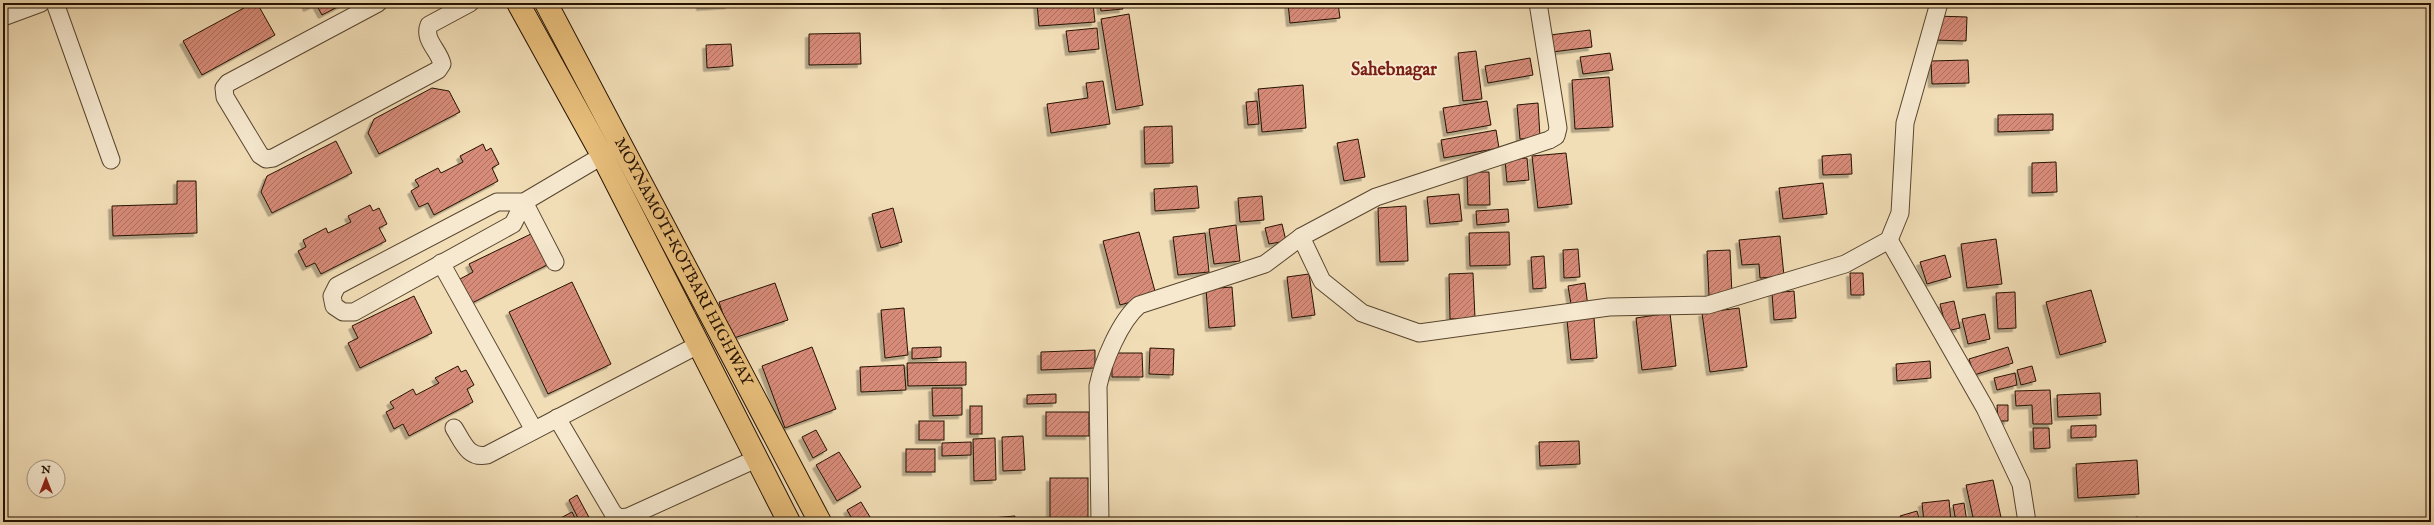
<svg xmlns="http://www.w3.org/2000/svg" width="2434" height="525" font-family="'IM FELL English',serif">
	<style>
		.building { fill: url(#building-hatch); stroke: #251200; filter: url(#shadow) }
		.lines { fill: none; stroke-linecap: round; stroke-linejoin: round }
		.minor-casing { stroke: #58452e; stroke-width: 19 }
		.major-casing { stroke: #251200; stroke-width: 24 }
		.minor { stroke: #f6e9d0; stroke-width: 17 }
		.major { stroke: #e8be7b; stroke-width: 22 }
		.labels { text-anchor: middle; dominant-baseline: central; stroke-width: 3.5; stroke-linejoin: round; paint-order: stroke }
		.street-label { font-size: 16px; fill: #251200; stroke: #f6e9d0 }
		.quarter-label { font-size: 18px; font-weight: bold; fill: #7a1f14; stroke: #f6e9d0 }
	</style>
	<defs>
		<pattern id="building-hatch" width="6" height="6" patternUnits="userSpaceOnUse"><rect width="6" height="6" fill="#d78b79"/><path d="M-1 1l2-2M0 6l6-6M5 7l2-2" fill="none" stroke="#ae7061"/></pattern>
		<filter id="shadow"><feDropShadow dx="-3.5" dy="3.5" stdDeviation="0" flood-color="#0004"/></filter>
	</defs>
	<rect width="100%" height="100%" fill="#f1ddb6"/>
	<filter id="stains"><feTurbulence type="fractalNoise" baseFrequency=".005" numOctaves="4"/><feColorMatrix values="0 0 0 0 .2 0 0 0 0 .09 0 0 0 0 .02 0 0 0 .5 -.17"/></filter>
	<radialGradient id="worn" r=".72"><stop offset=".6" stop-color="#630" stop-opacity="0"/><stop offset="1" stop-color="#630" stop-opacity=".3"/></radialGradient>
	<g class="building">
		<polygon points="253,3 257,3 275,35 202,75 183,41"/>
		<polygon points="305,3 345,3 322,15 316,4 307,8"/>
		<polygon points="700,3 729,3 729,5 700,7"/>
		<polygon points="945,3 980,3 945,5"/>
		<polygon points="1037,3 1093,3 1095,22 1039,26"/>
		<polygon points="1100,3 1122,3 1123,9 1101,11"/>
		<polygon points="1288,3 1338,3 1340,18 1290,23"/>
		<polygon points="1129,14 1143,105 1116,110 1101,19"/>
		<polygon points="1935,16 1967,17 1966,41 1934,40"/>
		<polygon points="1097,28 1099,49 1069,52 1066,31"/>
		<polygon points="1590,30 1592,47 1552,52 1550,35"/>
		<polygon points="860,33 861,64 809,65 809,34"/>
		<polygon points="731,44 733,66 707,68 706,45"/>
		<polygon points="1476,51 1482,99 1463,101 1458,53"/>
		<polygon points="1610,53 1613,70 1583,74 1580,57"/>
		<polygon points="1530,58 1533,75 1488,83 1485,66"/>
		<polygon points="1968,60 1969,83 1932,84 1931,61"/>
		<polygon points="1609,77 1613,127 1575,129 1572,80"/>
		<polygon points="1103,81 1110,124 1051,133 1047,104 1088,98 1086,83"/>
		<polygon points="1303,85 1306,128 1262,132 1258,89"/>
		<polygon points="432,88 449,91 460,112 379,154 368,133 374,119"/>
		<polygon points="1257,101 1259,124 1248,125 1246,102"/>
		<polygon points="1487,101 1491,125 1447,133 1443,108"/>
		<polygon points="1538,103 1540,137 1520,139 1517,105"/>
		<polygon points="2053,114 2053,130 1998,132 1998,115"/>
		<polygon points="1172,126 1173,163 1145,164 1144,127"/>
		<polygon points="1496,130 1499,148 1444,158 1441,140"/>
		<polygon points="1358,139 1365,177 1344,181 1337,143"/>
		<polygon points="336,141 352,173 272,213 261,192 267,176"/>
		<polygon points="483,144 486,151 491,148 499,164 492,168 498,181 434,215 428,203 419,207 411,191 419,186 415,180 438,168 441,173 463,162 460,156"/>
		<polygon points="1566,153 1572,204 1538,208 1532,156"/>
		<polygon points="1851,154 1852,174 1823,175 1822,156"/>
		<polygon points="1527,158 1529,180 1507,182 1505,160"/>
		<polygon points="2056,162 2057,192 2032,193 2032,163"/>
		<polygon points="1467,172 1489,172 1490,205 1468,205"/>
		<polygon points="177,181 196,181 197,233 113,236 112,206 177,204"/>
		<polygon points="1823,183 1827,214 1783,219 1779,188"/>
		<polygon points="1197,186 1199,208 1155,211 1154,189"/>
		<polygon points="1459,194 1462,221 1430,224 1427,197"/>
		<polygon points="1262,196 1264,220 1240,222 1238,198"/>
		<polygon points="370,205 373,211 379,208 387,224 379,228 386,241 321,274 315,263 306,267 298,251 306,247 303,240 326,228 328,233 351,222 348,216"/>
		<polygon points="1406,206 1408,261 1380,262 1378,208"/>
		<polygon points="893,208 902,242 881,248 872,214"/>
		<polygon points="1508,209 1509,222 1477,225 1476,211"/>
		<polygon points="1282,224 1286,241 1269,244 1265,228"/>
		<polygon points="1236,225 1240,261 1214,264 1209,229"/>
		<polygon points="535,232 551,263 472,303 460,279 473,272 469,264"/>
		<polygon points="1139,232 1156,295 1120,305 1103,241"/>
		<polygon points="1509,232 1510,265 1470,266 1469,233"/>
		<polygon points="1205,233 1209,272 1178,275 1173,237"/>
		<polygon points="1780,236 1784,276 1760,278 1759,264 1742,265 1739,240"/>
		<polygon points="1996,239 2002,284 1967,288 1961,244"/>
		<polygon points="1578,249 1580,277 1564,278 1563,250"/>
		<polygon points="1730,250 1732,295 1709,296 1707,251"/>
		<polygon points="1945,255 1951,277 1927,284 1920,262"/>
		<polygon points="1544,256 1546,288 1533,289 1531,257"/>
		<polygon points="1473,273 1475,318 1450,319 1449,274"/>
		<polygon points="1850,273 1863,273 1864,295 1851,295"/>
		<polygon points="1309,274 1315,315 1292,318 1287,277"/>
		<polygon points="572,282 611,364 548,394 509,312"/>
		<polygon points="775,283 788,320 731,339 719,302"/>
		<polygon points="1585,283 1588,307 1572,310 1568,286"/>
		<polygon points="1232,287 1235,326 1209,328 1206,289"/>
		<polygon points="2091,290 2106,342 2060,355 2046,302"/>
		<polygon points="1794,291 1796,318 1774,320 1772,293"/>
		<polygon points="2015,292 2016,328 1998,329 1996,293"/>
		<polygon points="414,296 432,333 360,368 348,343 358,338 352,326"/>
		<polygon points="1954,301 1960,328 1947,331 1940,304"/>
		<polygon points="904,308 908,355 885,358 881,310"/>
		<polygon points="1739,308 1747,367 1710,372 1702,313"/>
		<polygon points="1670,313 1676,366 1642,370 1636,318"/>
		<polygon points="1985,314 1990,339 1968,344 1962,319"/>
		<polygon points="1594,318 1597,358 1571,360 1567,320"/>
		<polygon points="812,347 836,409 785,428 762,366"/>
		<polygon points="941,347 941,357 912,359 912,348"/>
		<polygon points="2008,347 2013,363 1974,375 1969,359"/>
		<polygon points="1150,348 1174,349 1173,375 1149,374"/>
		<polygon points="1095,350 1095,368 1041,370 1041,352"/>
		<polygon points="1112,353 1142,353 1143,377 1112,377"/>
		<polygon points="1930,361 1931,378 1897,381 1896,364"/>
		<polygon points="966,362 966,385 908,386 907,363"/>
		<polygon points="904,365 906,390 861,392 860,367"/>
		<polygon points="458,366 461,372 466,370 474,385 467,389 473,402 409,436 403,424 394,429 386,412 394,408 390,402 413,389 416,395 439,383 435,378"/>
		<polygon points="2032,366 2036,381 2021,385 2017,370"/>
		<polygon points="2015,373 2017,385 1997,390 1994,378"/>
		<polygon points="932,388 962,388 962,415 933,416"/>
		<polygon points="2050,390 2052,424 2033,424 2032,405 2016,406 2015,391"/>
		<polygon points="2100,393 2101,415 2058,417 2057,395"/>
		<polygon points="1056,394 1056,403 1027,404 1027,395"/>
		<polygon points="1997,405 2008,405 2008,421 1998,421"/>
		<rect x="970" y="406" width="12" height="28"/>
		<rect x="1046" y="412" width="43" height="24"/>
		<rect x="919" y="421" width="25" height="19"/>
		<polygon points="2096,425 2096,437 2071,438 2071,426"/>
		<polygon points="2033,428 2049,428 2050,448 2034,449"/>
		<polygon points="816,430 827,450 813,458 802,437"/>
		<polygon points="1023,436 1025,470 1003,471 1002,437"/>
		<polygon points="995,438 996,480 974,481 973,439"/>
		<polygon points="1579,441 1580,464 1540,466 1539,442"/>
		<polygon points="971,442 971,455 942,456 942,443"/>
		<rect x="906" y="449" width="29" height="23"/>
		<polygon points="839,452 861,487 837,501 816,465"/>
		<polygon points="2137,460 2139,494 2078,498 2076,464"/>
		<rect x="1050" y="478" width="38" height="40"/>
		<polygon points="1993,480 2002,522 1974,522 1966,485"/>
		<polygon points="577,495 591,521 590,522 580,522 569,500"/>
		<polygon points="1949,500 1951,522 1924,522 1922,503"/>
		<polygon points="861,502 873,522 854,522 847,510"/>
		<polygon points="1964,503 1967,522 1956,522 1953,505"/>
		<polygon points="1917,511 1920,522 1902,522 1900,516"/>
		<polygon points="572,512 577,522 555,522 555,521"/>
		<polygon points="1015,516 1015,522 968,522 968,520"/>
		<polygon points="2138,517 2138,522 2107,522"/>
		<rect x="2147" y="519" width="40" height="3"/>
	</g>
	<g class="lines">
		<g class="minor-casing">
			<g id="minor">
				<polyline points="55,3 111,160"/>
				<path d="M378,3L228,83L224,88L225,97L260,155L266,159L273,158L438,70L442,64C439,50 423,40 429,25L470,3"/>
				<polyline points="3,17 41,3"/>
				<polyline points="524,202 513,224 354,312 343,312 334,306 332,296 337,286 497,202 524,202 612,150"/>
				<polyline points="524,202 555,262"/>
				<polyline points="1301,237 1322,281 1362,313 1419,333 1609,307 1708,305 1845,264 1889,240 1900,213 1905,123 1939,3"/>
				<polyline points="1889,240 1985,408 2021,484 2027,522"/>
				<polyline points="441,263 534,430"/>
				<polyline points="557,418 613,513 619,518 628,517 756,459"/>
				<path d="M454,428C463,442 468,459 487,455L698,345"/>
				<path d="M1100,522L1098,386C1103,362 1120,321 1139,305L1265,264L1301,237L1376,197L1549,140L1556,136L1558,128L1538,3"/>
			</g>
		</g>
		<g class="major-casing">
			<g id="major">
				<polyline points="518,3 602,155 789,522"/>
				<path id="s1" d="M546,3L820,522"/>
			</g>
		</g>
		<use href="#minor" class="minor"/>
		<use href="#major" class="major"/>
	</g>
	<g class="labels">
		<g class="street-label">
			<text stroke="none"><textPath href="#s1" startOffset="293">MOYNAMOTI–KOTBARI HIGHWAY</textPath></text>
		</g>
		<g class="quarter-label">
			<text x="1394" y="70">Sahebnagar</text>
		</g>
	</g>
	<rect width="2434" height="525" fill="none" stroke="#f1ddb6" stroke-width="16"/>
	<rect x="4" y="4" width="2426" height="517" fill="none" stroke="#251200" stroke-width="2"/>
	<rect x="8" y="8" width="2418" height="509" fill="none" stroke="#251200"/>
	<g transform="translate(46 479)"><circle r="19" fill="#f6e9d0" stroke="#a2937d"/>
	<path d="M0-3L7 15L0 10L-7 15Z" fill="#8f2418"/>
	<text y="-6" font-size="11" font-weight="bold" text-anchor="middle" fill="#251200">N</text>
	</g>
	<rect width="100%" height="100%" filter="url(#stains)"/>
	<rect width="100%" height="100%" fill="url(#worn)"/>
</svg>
